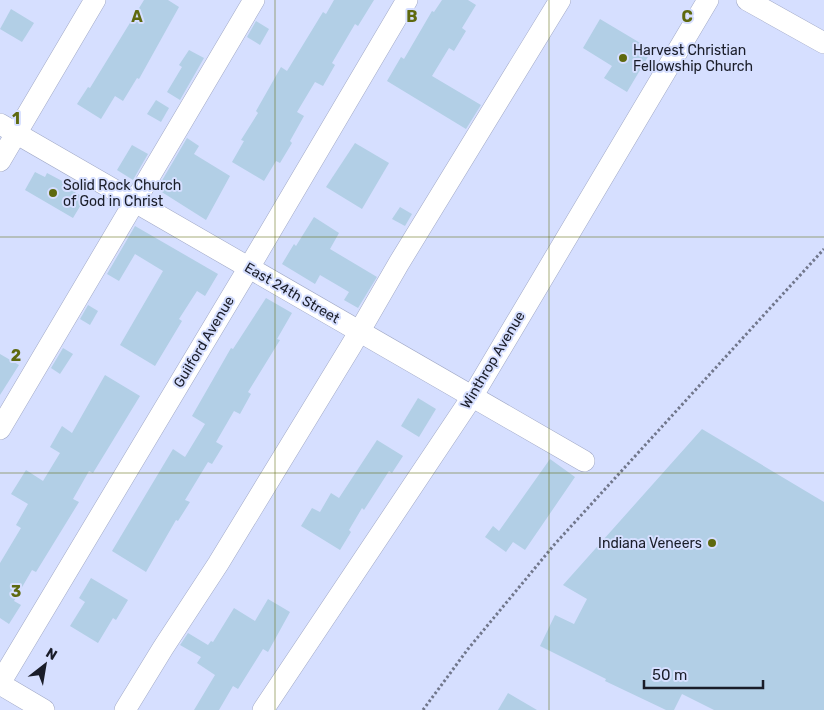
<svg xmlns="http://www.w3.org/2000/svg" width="824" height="710" font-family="Rubik,sans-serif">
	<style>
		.building { fill: #b2cfe6 }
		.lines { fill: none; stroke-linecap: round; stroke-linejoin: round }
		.minor-casing { stroke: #a1a9c7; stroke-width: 22 }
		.path { stroke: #71778c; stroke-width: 3; stroke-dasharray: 2.5 2.5; stroke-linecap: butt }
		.minor { stroke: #fff; stroke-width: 21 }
		.grid { fill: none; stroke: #5e690f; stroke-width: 1; stroke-opacity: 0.55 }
		.poi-dot { fill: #5e690f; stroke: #d6dfff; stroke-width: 2 }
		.labels { text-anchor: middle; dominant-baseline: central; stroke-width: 4; stroke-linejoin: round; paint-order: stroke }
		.poi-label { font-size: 14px; fill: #1a1d29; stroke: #d6dfff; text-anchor: start }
		.street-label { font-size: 14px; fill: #1a1d29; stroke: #d6dfff }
		.grid-label { font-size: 16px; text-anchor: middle; font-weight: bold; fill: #5e690f; stroke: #d6dfff; stroke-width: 4; stroke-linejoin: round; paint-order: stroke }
	</style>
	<rect width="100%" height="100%" fill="#d6dfff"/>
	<g class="building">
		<polygon points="144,0 168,0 179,7 139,79 137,78 123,101 115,96 101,119 77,104 88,87 90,88"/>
		<polygon points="334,0 374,0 358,26 355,24 332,63 335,65 323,86 315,82 297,112 304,116 290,141 292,143 280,163 276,161 264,181 232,162 244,141 241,140 258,113 256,111 281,67 287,71 323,12 326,14"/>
		<polygon points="442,0 468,0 476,5 462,28 466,31 454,51 449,48 432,76 481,105 466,129 387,81 401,57 404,59 432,11 434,12"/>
		<polygon points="11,9 34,23 22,42 0,29"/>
		<polygon points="600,19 652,50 627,92 604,78 612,66 583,48"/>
		<polygon points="256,21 269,29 260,45 247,37"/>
		<polygon points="189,50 204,58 180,100 167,92 182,67 179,65"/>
		<polygon points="156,100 169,108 161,122 147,114"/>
		<polygon points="187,138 199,146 194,154 230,176 206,220 157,189"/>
		<polygon points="355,143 389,163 362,209 326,187"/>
		<polygon points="132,145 148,154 133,180 117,170"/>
		<polygon points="35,172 45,177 47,173 66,183 64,186 85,198 73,218 25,190"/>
		<polygon points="400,207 412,214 405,226 392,219"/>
		<polygon points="314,217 339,233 330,249 377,277 358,308 344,300 349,292 320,275 315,284 282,264 294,244 296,246"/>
		<polygon points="135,226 218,274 205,296 197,291 179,319 182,321 155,366 120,345 163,271 135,254 119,281 107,274"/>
		<polygon points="266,298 292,313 277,339 280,340 248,392 251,394 240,414 234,411 216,442 223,446 212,464 208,462 185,500 190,502 178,521 176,520 146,572 112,551 173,449 185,457 205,424 192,416 231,348 233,349"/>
		<polygon points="88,305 98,311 90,325 80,319"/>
		<polygon points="63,348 73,354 60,374 51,368"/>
		<polygon points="0,354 19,365 0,395"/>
		<polygon points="105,375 140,396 93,473 89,471 73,499 79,502 36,572 32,570 14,601 21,605 9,624 0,618 0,563 21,528 16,525 28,504 11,494 26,470 43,481 60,453 50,447 62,426 72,433"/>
		<polygon points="418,398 436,409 419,437 401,426"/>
		<polygon points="702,429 824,502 824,710 714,710 682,694 674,710 666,710 605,681 606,679 540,646 555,615 574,624 587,599 563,585"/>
		<polygon points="377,440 403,456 392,473 389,471 364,510 362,508 349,530 351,532 340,550 301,526 312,508 320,512 331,493 339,498"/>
		<polygon points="550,459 575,477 525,550 513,542 506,552 485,537 493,526 499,531"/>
		<polygon points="91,578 128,600 116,620 113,618 98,643 70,626 85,602 79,598"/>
		<polygon points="268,599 290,612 268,652 263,649 238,689 233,686 219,710 194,710 215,675 197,663 201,657 180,645 188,633 208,645 211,641 213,642 234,608 255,621"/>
		<polygon points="508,693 537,710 498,710"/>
	</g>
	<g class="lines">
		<g class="minor-casing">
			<g id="minor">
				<polyline points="747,0 824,43"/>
				<polyline points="0,124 584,461"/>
				<polyline points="0,161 95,0"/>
				<polyline points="0,429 254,0"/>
				<polyline points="0,683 257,254 407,0"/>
				<polyline points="0,684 44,710"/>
				<polyline points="125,710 163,648 218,564 351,346 399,263 560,0"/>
				<polyline points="263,710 472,397 708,0"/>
			</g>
		</g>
		<polyline class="path" points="423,710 468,649 554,545 824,249"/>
		<use href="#minor" class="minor"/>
	</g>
	<path class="grid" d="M275,0V710M549,0V710M0,237H824M0,473H824"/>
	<g class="poi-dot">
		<circle cx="623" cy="58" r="5"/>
		<circle cx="53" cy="193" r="5"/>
		<circle cx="712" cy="543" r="5"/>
	</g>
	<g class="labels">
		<g class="poi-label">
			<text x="633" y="50">Harvest Christian<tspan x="633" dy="16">Fellowship Church</tspan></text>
			<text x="63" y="185">Solid Rock Church<tspan x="63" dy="16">of God in Christ</tspan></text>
			<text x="702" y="543" text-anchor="end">Indiana Veneers</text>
		</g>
		<g class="street-label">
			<text transform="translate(292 293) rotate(30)">East 24th Street</text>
			<text transform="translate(204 342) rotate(-59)">Guilford Avenue</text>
			<text transform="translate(493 360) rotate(-59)">Winthrop Avenue</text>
		</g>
	</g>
	<g class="grid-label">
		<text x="137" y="22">A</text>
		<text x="412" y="22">B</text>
		<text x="687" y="22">C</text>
		<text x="16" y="124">1</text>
		<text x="16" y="361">2</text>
		<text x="16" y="597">3</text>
	</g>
	<g transform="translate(45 665) rotate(31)" stroke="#d6dfff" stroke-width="4" paint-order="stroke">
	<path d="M0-4L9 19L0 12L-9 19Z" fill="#1a1d29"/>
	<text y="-8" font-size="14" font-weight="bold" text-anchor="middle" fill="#1a1d29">N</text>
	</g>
	<path d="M644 680v8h119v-8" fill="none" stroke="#1a1d29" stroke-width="2.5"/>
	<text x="652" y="680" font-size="15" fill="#1a1d29" stroke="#d6dfff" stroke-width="4" paint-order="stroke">50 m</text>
</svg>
